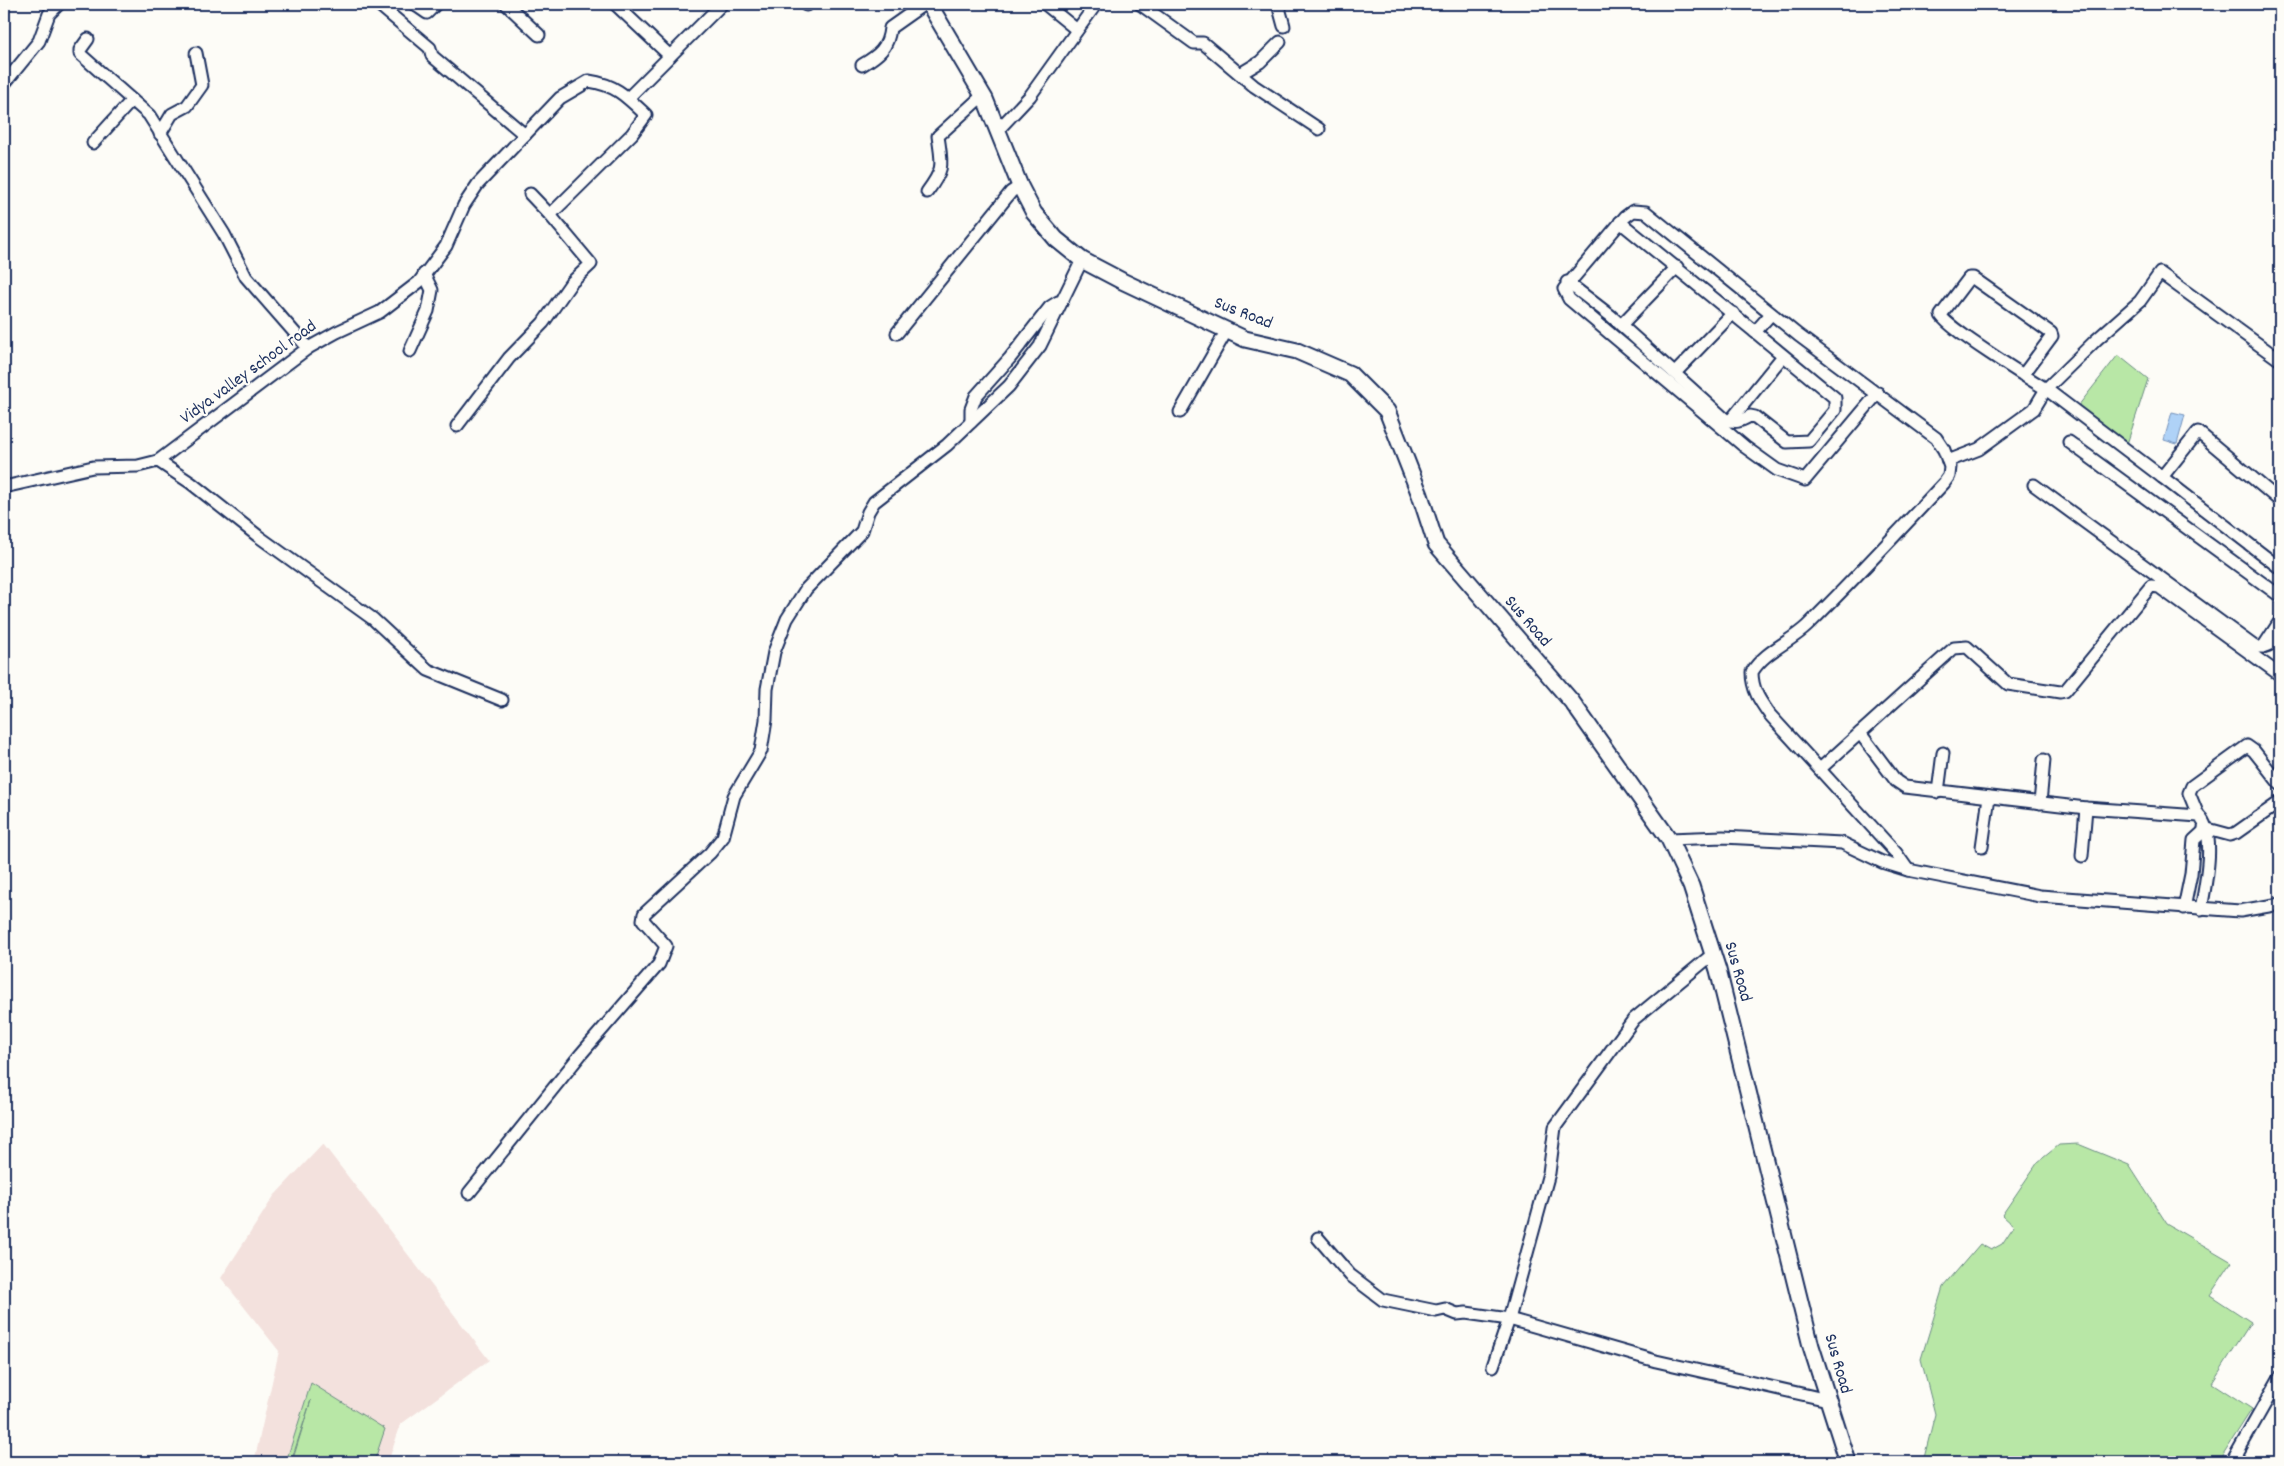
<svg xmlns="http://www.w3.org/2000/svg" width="2284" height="1466" font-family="Dekko,sans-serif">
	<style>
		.built { fill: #f3e1dd }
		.green { fill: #b8e7a6; stroke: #6a8b82 }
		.water { fill: #afd2f7; stroke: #7491ba }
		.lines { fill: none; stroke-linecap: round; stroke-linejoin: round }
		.minor-casing { stroke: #1b2f5e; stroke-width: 15 }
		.major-casing { stroke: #1b2f5e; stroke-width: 19 }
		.minor { stroke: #fdfcf7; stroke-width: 11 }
		.major { stroke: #fdfcf7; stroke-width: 15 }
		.labels { text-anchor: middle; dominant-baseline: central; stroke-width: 4.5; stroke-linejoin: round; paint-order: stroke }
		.street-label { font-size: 18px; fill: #1b2f5e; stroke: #fdfcf7 }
	</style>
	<rect width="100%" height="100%" fill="#fdfcf7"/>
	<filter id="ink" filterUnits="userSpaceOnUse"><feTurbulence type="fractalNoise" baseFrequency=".02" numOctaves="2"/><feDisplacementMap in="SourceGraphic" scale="10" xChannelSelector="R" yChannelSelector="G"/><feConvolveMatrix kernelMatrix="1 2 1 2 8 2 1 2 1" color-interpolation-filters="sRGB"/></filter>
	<g filter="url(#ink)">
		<polygon class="built" points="323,1144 489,1360 401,1424 388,1462 254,1462 279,1351 221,1278 274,1196"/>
		<g class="green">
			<polygon points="2118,355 2148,379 2127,444 2078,406"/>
			<polygon points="2078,1144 2129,1165 2167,1224 2232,1262 2210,1295 2251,1322 2212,1383 2252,1409 2218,1462 1923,1462 1935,1414 1921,1359 1943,1287 1980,1244 1991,1250 2002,1244 2014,1226 2002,1215 2038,1162 2059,1145"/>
			<polygon points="311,1383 385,1429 374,1462 292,1462 311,1400 291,1462 286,1462"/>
		</g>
		<polygon class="water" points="2172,412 2185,415 2177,444 2164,440"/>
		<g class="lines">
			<g class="minor-casing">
				<g id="minor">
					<polyline points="378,4 430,48 432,56 525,135"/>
					<polyline points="414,4 427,13 436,4"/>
					<polyline points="506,4 539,35"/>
					<polyline points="615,4 670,56"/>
					<polyline points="1045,4 1077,30"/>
					<polyline points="1140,4 1194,43 1203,43 1254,86 1319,129"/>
					<polyline points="1278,4 1284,26"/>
					<polyline points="806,5 808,4"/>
					<polyline points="88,39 80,50 80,54 149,115 224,234 246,277 308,348"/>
					<path d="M862,65C879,55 888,48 890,28L924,4"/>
					<polyline points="1240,74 1260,62 1280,42"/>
					<polyline points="4,84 39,41 49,14 59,4"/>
					<polyline points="628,98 722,4"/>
					<polyline points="997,131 1030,96 1096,4"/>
					<polyline points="160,134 172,114 187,106 202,85 196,53"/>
					<polyline points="93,143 132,100"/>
					<path d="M927,192C945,168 942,165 938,136L983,95"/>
					<polyline points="1620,222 1755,332 1771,314"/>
					<path d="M1567,282L1611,316L1725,419C1735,424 1741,421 1750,416L1755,417L1787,442L1809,441L1835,410V398L1755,332"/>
					<polyline points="1621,325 1677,267"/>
					<polyline points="897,333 1011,192 1020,186"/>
					<polyline points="410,351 428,311 432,290 424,274"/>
					<polyline points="1675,373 1733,313"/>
					<path d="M2023,375L2052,336L2051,333L1973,278H1969L1941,315C1944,326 2031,380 2046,389L2162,477"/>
					<path d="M1878,393L1805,480L1777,470L1745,447L1569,299L1564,289L1625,217L1633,211L1646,212L1798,335L1936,438L1944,450L1950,467L1949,476L1944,483C1899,531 1854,580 1807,626C1789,643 1765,651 1752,672C1752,690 1760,701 1770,715L1896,853L1908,870"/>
					<polyline points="1180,412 1227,330"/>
					<polyline points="1730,421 1783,356"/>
					<polyline points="971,422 971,409 976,396 1010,358 1050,307 1058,302"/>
					<polyline points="457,426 509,358 543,323 571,283 591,264 550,215"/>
					<polyline points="2069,442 2280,596"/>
					<polyline points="158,461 191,483 258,536 373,619 428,670 502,700"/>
					<polyline points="1948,461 1979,449 2034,409 2046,389 2096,340 2140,301 2160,273 2280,360"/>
					<path d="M2034,485L2255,647C2266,648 2274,644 2280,635"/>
					<path d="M4,487L93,467L138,466L158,461L308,348L337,332L380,312L419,282L446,246L464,205L478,184L560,98L589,81C616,85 626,96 646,115L632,134L550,215L530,194"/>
					<polyline points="2280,501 2198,432 2162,477 2280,568"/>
					<polyline points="2263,647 2280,621"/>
					<path d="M1860,733L1896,781L1905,787L2086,808L2199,816C2217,833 2205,887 2201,909"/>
					<polyline points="1820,769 1954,648 1967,647 2008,684 2060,692 2065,691 2151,586 2159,587 2280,675"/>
					<polyline points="1938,792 1943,753"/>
					<polyline points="2040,803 2044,760"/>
					<polyline points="2198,815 2189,793 2192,786 2247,746 2254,751 2280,784"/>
					<polyline points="2204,828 2230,835 2236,833 2280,802"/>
					<polyline points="1669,839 1723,837 1842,843 1882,862 1908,870 2040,896 2240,911 2280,904"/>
					<polyline points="1982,847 1989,797"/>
					<polyline points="2082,856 2086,808"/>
					<polyline points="2184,908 2191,874 2194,840 2205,830"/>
					<polyline points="469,1193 581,1054 659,964 666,946 643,920 644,914 710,853 723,837 734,796 761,751 766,720 767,689 774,652 787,619 806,589 862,531 868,512 874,502 947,445 1009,386 1040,346 1082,260"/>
					<polyline points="1318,1238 1350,1275 1383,1300 1436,1311 1445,1309 1457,1314 1466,1313 1509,1319 1656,1361 1828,1400"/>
					<polyline points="1493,1366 1509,1319 1549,1173 1555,1127 1634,1019 1713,954"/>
					<polyline points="2232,1462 2280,1377"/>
				</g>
			</g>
			<g class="major-casing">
				<polyline id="major" points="929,4 985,99 1020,186 1034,213 1056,239 1082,260 1122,281 1245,339 1297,351 1350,374 1387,411 1420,495 1436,544 1572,702 1669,839 1691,886 1718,970 1811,1346 1848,1462"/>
			</g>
			<use href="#minor" class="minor"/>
			<use href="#major" class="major"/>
		</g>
	</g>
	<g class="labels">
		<g class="street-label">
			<text transform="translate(1243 314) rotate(21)">Sus Road</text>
			<text transform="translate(249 373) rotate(-36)">Vidya valley school road</text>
			<text transform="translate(1527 622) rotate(49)">Sus Road</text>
			<text transform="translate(1737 972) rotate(74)">Sus Road</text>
			<text transform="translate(1837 1364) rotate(74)">Sus Road</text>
		</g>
	</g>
	<rect width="2284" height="1466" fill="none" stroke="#fdfcf7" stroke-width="20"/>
	<rect x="10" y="10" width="2264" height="1446" fill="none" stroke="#1b2f5e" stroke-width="2" filter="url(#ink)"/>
</svg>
